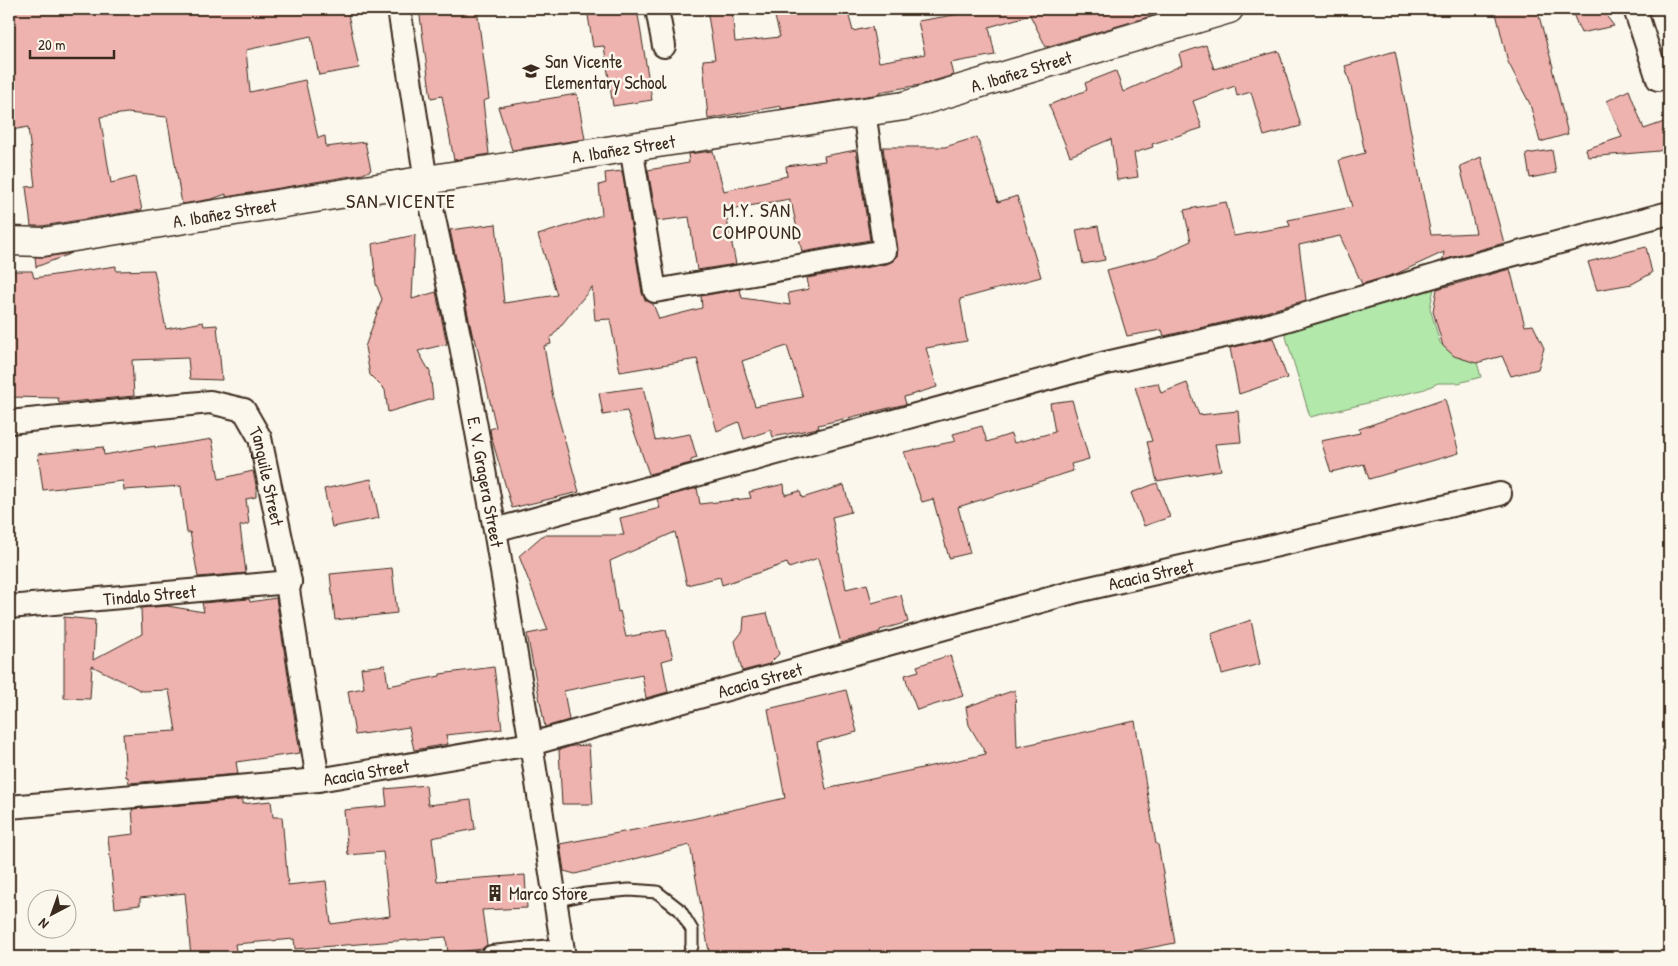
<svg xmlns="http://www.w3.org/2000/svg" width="1678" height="966" font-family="'Patrick Hand',sans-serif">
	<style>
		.green { fill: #b2e9ab; stroke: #768a64 }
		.building { fill: #efb3af; stroke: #3b2a1e; fill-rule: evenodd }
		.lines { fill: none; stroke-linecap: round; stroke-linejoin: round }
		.lane-casing { stroke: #3b2a1e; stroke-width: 15 }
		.street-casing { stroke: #3b2a1e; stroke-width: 26 }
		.secondary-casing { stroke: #3b2a1e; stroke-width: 31 }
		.lane { stroke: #fbf7ec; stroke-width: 11 }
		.street { stroke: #fbf7ec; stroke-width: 22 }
		.secondary { stroke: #fbf7ec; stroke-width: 28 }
		.labels { text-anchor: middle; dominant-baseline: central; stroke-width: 5; stroke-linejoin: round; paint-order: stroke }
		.poi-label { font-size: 18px; fill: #3b2a1e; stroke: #fbf7ec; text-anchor: start }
		.street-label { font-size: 18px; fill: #3b2a1e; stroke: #fbf7ec }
		.neighbourhood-label { font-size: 19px; letter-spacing: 1px; fill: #3b2a1e; stroke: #fbf7ec }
		.quarter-label { font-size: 20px; letter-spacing: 1px; fill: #3b2a1e; stroke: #fbf7ec }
	</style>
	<rect width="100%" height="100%" fill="#fbf7ec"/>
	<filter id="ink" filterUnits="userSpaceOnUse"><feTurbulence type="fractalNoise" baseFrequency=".02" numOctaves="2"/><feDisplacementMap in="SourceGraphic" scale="10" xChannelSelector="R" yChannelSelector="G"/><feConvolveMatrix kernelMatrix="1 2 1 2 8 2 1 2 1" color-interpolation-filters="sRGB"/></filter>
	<g filter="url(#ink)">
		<polygon class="green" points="1434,288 1430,308 1440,343 1452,352 1473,347 1481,377 1458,383 1438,383 1425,389 1310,417 1284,330"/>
		<g class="building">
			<polygon points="9,9 347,9 359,68 319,75 311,36 246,50 250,92 305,80 318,138 325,136 326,147 365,142 371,170 363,174 226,197 226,194 212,199 182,204 167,117 127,113 100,117 111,183 135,177 142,210 42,226 31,226 26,187 35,186 28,127 12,130 9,108"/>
			<polygon points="419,9 477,9 489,99 483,101 489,154 454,160 442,96 431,98"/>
			<polygon points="587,9 637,9 652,100 613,106 604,46 593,47"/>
			<polygon points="707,9 732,9 735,42 780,37 773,9 847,9 853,31 872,27 879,62 925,54 918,21 960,14 959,9 1154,9 1155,15 1046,47 1030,15 989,27 995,55 950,63 953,75 920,85 879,92 880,94 781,109 781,106 708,119 703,60 715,59"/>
			<polygon points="1495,9 1537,9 1553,67 1552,68 1568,134 1540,142 1530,104 1508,62"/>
			<polygon points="1571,9 1601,9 1614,26 1581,33"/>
			<polygon points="1206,45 1214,69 1279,51 1301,126 1264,136 1251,92 1237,96 1235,86 1193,101 1202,128 1152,144 1153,147 1134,153 1138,177 1117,180 1111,139 1070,156 1049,105 1087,90 1085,83 1116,71 1123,92 1182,65 1179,54"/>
			<polygon points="1395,51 1431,235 1476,233 1460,166 1481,157 1504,243 1443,260 1444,252 1396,274 1362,284 1340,236 1299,245 1306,300 1256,315 1164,336 1162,330 1127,336 1107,270 1156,257 1191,241 1184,210 1226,202 1234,236 1290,226 1288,220 1352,207 1339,160 1365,153 1351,86 1345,66"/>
			<polygon points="1629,90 1644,129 1664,122 1669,136 1669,147 1659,151 1588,157 1586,149 1622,137 1607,101"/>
			<polygon points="577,94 585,139 512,150 498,107"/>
			<path d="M977,137L998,202L1017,196L1041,277L960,299L967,341L926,348L937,387L904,397L906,404L818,425L819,428L813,429L773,437L771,430L744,439L739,422L717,431L697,359L620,372L610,319L595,320L592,287L550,339L551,344L544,346L553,398L579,492L512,508L491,436L490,429L496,427L475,338H473L450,230L496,224L504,303L557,295L538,235L602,215L599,185L606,183L605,173L622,171L642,293L645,300L653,304L659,319L702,308L701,296L740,289L742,298L790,305L788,293L809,289L807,278L887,264L893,261L897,256L898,249L883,147H945ZM787,346L803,397L755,406L742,361Z"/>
			<polygon points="856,150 870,240 802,252 792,205 790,205 790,199 725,210 736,264 697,270 689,217 657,221 648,170 689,163 688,154 713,151 724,191 787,176 786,166 825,161 824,156"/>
			<polygon points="1552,150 1556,173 1530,178 1526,154"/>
			<polygon points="1098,226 1105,260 1083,264 1076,230"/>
			<polygon points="415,235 412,299 436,292 447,344 418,351 430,372 433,399 388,412 385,390 370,375 365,347 382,299 376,284 372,244"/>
			<polygon points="1646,247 1652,273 1632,284 1597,290 1588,262"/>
			<polygon points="72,253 36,267 35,257 45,257"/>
			<polygon points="116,266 116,271 154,270 166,329 203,322 204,326 217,325 222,380 190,379 188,358 132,360 134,396 59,403 58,398 9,397 9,271 32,271 34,278"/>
			<polygon points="1510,269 1525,326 1533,325 1544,348 1538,369 1511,376 1502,356 1476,363 1454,356 1443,346 1433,311 1437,289"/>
			<polygon points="1273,338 1287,378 1239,394 1230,348"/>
			<polygon points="1158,383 1161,393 1187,383 1199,415 1238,411 1241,442 1215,444 1221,470 1157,481 1147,442 1152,441 1135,387"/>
			<polygon points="643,387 655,440 690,434 697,458 691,460 691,463 649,474 627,411 603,415 599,393"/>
			<polygon points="1445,399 1459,453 1369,479 1364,464 1331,472 1321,441 1360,433 1359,429"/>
			<polygon points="1072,400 1089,459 1071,464 1073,471 958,507 970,553 949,558 933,499 922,502 904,452 956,441 953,434 982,426 987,442 1011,434 1014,443 1055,432 1050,403"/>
			<polygon points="212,439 219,479 253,471 256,485 256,497 246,499 249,524 240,526 246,573 198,577 190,532 187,533 181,486 124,490 123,481 43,490 38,454 103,447 104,455 155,446 155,448"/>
			<polygon points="371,479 379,518 332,527 324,489"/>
			<polygon points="1157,483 1170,517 1144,526 1131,493"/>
			<polygon points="784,484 785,495 800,491 802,498 844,485 851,512 832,517 846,589 867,584 872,603 901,595 908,622 880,630 880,632 841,643 818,558 789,568 787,563 722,585 720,577 687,585 675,532 610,561 618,612 620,611 626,637 666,630 673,658 662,661 668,692 646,698 642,675 564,691 569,720 545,727 527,634 548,630 519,556 543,535 624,535 620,518 660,508 657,499 697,488 700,504 751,498 749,492"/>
			<polygon points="392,568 397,613 335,620 330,574"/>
			<polygon points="276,598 300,753 236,762 238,774 129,783 128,777 126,777 123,734 176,731 169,690 142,691 92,666 90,699 64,698 64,617 95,620 93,660 142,634 141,608 167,606 204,612 202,603 249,599 250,602"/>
			<polygon points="767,613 779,654 769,664 742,671 735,641 743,631 744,617"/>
			<polygon points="1251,620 1260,664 1222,674 1211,634"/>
			<polygon points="950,655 963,696 917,710 908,687 905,675 919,671 917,666"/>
			<polygon points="385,665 388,686 440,676 440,674 494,667 502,729 446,735 448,744 414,750 409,727 355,735 348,691 364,688 361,668"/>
			<polygon points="846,690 857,732 817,742 826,789 986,754 969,725 966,707 1015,690 1017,747 1135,721 1156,844 1158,844 1175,943 1102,957 710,957 690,845 575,874 564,871 560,844 692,819 785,798 768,709"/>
			<polygon points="589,745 593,804 562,804 559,750 572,746"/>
			<polygon points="426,785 428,805 471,800 475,829 432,838 437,881 525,875 527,908 482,910 487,945 482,949 448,953 446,937 295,949 294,939 235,944 237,957 191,957 185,893 140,898 140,905 115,908 108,837 134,834 132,809 242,800 242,804 271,801 273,817 282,817 288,885 326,881 331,924 390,916 383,852 348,855 344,810 387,806 385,789"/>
		</g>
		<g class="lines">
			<g class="lane-casing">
				<polyline id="lane" points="555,901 585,894 629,890 657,892 680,910 692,930 692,946 688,957"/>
			</g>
			<g class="street-casing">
				<g id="street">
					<path id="s1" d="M399,9L426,181L460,340L495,530L531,744L564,957"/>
					<polyline points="657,9 664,46"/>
					<polyline points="1167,9 1172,26"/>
					<polyline points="1635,9 1658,79"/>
					<polyline points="631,147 655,291 885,251 864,112"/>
					<path id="s2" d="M9,422L210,402L244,410L260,438L290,582L288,590L318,780"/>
					<polyline points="495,530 1102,364 1259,328 1451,271 1669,213"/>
					<path id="s3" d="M9,607L290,582"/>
					<path id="s4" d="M9,807L318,780L531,744L1077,591L1500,494"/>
					<polyline points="492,957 562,950"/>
				</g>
			</g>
			<g class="secondary-casing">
				<g id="secondary">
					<path id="s5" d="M9,241L43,242L631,147L904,106L1229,9"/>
				</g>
			</g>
			<use href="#lane" class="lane"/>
			<use href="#street" class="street"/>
			<use href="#secondary" class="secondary"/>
		</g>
	</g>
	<defs>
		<g id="school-bare" transform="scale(1.35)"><path d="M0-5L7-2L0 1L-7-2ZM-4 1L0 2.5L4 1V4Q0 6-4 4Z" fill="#3b2a1e" stroke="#fbf7ec" stroke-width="2.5" paint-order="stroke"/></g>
		<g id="building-bare" transform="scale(1.35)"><path d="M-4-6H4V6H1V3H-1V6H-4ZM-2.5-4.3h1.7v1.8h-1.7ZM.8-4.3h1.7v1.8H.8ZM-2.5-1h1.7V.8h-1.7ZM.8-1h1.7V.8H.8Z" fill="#3b2a1e" stroke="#fbf7ec" stroke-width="2.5" paint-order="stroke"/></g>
	</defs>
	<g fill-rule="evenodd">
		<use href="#school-bare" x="531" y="71"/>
		<use href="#building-bare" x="495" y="893"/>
	</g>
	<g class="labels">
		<g class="poi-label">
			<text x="545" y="61">San Vicente<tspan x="545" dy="21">Elementary School</tspan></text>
			<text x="509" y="893">Marco Store</text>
		</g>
		<g class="street-label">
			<text stroke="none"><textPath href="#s5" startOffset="1028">A. Ibañez Street</textPath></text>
			<text stroke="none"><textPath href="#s5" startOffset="622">A. Ibañez Street</textPath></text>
			<text stroke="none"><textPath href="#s5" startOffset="218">A. Ibañez Street</textPath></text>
			<text stroke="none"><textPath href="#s2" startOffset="308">Tanguile Street</textPath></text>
			<text stroke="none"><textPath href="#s1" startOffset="481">E. V. Gragera Street</textPath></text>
			<text stroke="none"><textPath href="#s4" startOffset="1169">Acacia Street</textPath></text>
			<text stroke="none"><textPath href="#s3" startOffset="141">Tindalo Street</textPath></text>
			<text stroke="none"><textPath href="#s4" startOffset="764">Acacia Street</textPath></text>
			<text stroke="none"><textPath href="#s4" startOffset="359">Acacia Street</textPath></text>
		</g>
		<g class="neighbourhood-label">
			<text x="757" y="210">M.Y. SAN<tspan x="757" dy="22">COMPOUND</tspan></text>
		</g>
		<g class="quarter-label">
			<text x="401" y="200">SAN VICENTE</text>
		</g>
	</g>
	<rect width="1678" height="966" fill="none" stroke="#fbf7ec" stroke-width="30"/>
	<rect x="15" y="15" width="1648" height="936" fill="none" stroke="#3b2a1e" stroke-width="2" filter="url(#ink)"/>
	<g transform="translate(52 914) rotate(221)"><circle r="24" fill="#fbf7ec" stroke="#aea59a"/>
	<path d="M0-4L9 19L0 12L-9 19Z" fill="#3b2a1e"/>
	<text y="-8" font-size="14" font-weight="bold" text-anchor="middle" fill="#3b2a1e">N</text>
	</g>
	<path d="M30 50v8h84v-8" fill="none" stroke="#3b2a1e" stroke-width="2.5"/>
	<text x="38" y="50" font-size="15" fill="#3b2a1e" stroke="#fbf7ec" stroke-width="4" paint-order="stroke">20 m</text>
</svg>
